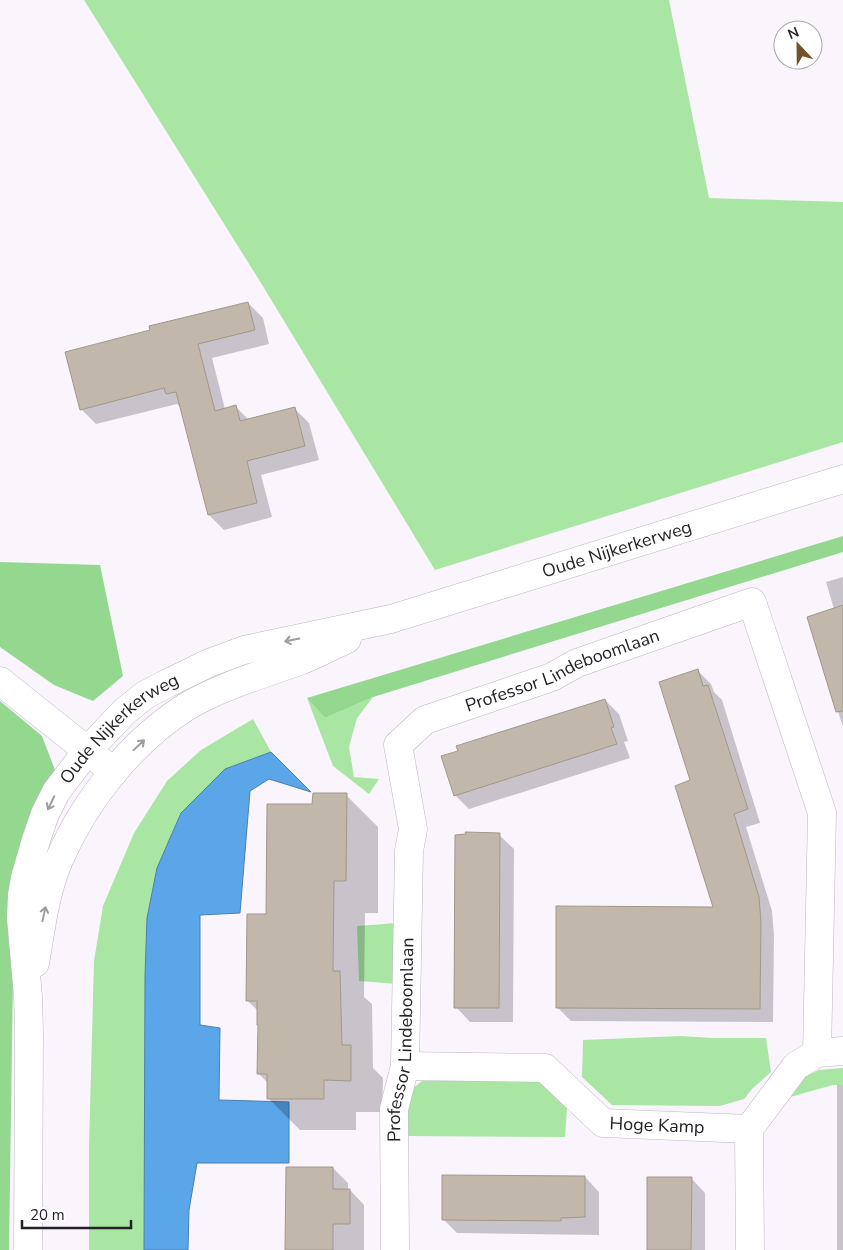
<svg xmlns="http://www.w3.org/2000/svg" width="843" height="1250" font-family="'Nunito Sans',sans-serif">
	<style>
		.green { fill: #a9e6a4 }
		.forest { fill: #93d88e }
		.water { fill: #5ba6e9; stroke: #4b7eaf }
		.shadow { fill: #0003 }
		.building { fill: #c1b8ab; stroke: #a1988b }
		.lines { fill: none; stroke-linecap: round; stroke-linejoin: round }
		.street-casing { stroke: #beb5c3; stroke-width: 29 }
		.secondary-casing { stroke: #beb5c3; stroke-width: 29 }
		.street { stroke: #fff; stroke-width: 28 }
		.secondary { stroke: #fff; stroke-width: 28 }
		.oneway { stroke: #9d9c9e }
		.labels { text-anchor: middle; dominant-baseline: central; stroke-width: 4.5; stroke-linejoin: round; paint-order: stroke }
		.street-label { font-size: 18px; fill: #252227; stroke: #fff }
	</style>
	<rect width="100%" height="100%" fill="#faf4fd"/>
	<g class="green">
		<polygon points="84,0 669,0 709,198 843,202 843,442 435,570 261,283"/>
		<polygon points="373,697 357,718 349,747 354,777 379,779 369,794 333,766 307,698 325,718"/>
		<polygon points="253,719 271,752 225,769 181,813 157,868 147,918 145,976 144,1250 89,1250 89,1146 94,961 103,906 134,833 167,781 201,750"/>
		<polygon points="397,923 398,984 359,981 357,926"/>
		<polygon points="680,1036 713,1038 766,1038 771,1072 753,1088 744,1099 720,1106 612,1105 582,1077 583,1040"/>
		<polygon points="843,1068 843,1085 833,1085 790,1097 804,1077 819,1070"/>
		<polygon points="446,1078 540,1079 567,1108 565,1137 407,1136 408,1092 422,1081"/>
	</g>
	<g class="forest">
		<polygon points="843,536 843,552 373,697 325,718 307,698"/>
		<polygon points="0,562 100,565 123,676 93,701 54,685 0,647"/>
		<polygon points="0,701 42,736 55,770 48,789 13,977 9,1250 0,1250"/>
	</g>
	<polygon class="water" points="271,752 311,792 269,779 250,791 240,913 200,915 200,1025 220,1028 219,1100 289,1102 289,1163 197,1163 189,1210 188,1250 144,1250 145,976 147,918 157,868 181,813 225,769"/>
	<g class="shadow">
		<polygon points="248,303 263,318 269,344 212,358 225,409 236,407 249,420 294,408 309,423 319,460 261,475 272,517 224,530 209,515 182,409 177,404 96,424 81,409 151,331"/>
		<polygon points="843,577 843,727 808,617 834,609 826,582"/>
		<polygon points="698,671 711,684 714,692 722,700 760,823 746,827 772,911 774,936 773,1022 571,1021 557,1007 715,908 692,781"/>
		<polygon points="605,700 619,714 628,741 624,742 630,758 469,809 455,795"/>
		<polygon points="346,795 378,827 378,913 365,913 364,997 372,1004 373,1068 383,1078 382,1112 356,1112 356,1130 300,1130 268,1098 268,1083 259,1074 258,1011 247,1000 267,915 314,805"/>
		<polygon points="468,835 499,835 514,849 513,1022 470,1022 456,1007"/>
		<rect x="837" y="1085" width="6" height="165"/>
		<polygon points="333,1168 348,1183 348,1190 350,1190 364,1205 364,1250 286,1250"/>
		<polygon points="585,1177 599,1192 599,1235 457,1233 443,1219"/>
		<polygon points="691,1178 705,1193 705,1250 648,1250"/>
	</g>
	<g class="building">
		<polygon points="248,302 255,330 198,344 215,411 236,405 240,421 295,407 305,446 247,461 257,503 208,515 176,392 166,394 164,388 80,410 65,352 150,330 149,326"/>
		<polygon points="843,605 843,711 836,712 807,617"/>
		<polygon points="698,669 703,686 708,685 748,809 734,814 759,897 761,922 760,1009 556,1008 556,906 713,907 675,786 690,780 659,682"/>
		<polygon points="605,699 614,727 611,728 617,744 454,796 441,756 458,751 456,746"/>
		<polygon points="313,793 347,793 346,881 334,881 333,971 340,971 342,1045 351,1045 351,1081 324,1080 324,1099 267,1099 267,1074 257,1074 258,1025 257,1025 257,1001 246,1001 247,914 266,914 267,804 312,804"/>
		<polygon points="465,832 500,833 499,1008 454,1008 455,835 466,834"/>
		<polygon points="286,1167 333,1167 333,1189 350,1189 350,1224 333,1224 333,1250 285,1250"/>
		<polygon points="442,1175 585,1176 585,1217 561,1218 561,1221 442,1220"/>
		<polygon points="647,1177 692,1177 691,1250 647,1250"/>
	</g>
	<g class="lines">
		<g class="street-casing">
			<g id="street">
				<polyline points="0,681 114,772"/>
				<path id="s1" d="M405,1066L545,1068L603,1123L749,1129L750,1250"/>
				<polyline points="749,1129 796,1066 817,1053 843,1051"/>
				<path id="s2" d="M395,1250L394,1109L405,1066L409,851L413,829L398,745L425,720L552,677L577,663L752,602L822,813L817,1053"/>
			</g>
		</g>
		<g class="secondary-casing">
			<g id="secondary">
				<path d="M35,963C41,929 45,892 59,860C85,800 131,742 186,707C221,686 264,674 302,660C317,654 332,646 347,639"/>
				<path id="s3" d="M28,1250L29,1033L28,996L21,918L22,895L25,878L36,840L45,814L56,792L87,751L124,712L145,695L168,683L209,663L244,650L391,619L843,479"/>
			</g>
		</g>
		<use href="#street" class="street"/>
		<use href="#secondary" class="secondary"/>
	</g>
	<defs><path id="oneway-shaft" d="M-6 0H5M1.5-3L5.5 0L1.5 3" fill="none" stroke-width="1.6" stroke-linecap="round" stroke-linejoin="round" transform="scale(1.25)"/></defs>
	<g class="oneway">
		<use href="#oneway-shaft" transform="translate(292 640) rotate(168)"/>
		<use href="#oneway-shaft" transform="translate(139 745) rotate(-43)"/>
		<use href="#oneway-shaft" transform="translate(51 803) rotate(116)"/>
		<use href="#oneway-shaft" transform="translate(44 914) rotate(-78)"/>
	</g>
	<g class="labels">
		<g class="street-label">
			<text stroke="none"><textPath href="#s3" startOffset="1092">Oude Nijkerkerweg</textPath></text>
			<text stroke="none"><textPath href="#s2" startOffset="691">Professor Lindeboomlaan</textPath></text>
			<text stroke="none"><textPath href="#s3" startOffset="555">Oude Nijkerkerweg</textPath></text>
			<text stroke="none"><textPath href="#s2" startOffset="211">Professor Lindeboomlaan</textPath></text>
			<text stroke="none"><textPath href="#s1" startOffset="274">Hoge Kamp</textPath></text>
		</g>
	</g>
	<g transform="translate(798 45) rotate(338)"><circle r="24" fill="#ffffff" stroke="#a8a7a9"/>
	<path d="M0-4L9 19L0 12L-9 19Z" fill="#74532a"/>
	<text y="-8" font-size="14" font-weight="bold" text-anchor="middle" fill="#252227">N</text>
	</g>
	<path d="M22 1220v8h109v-8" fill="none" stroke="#252227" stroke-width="2.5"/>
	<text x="30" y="1220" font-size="15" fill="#252227" stroke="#ffffff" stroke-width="4" paint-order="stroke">20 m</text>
</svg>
